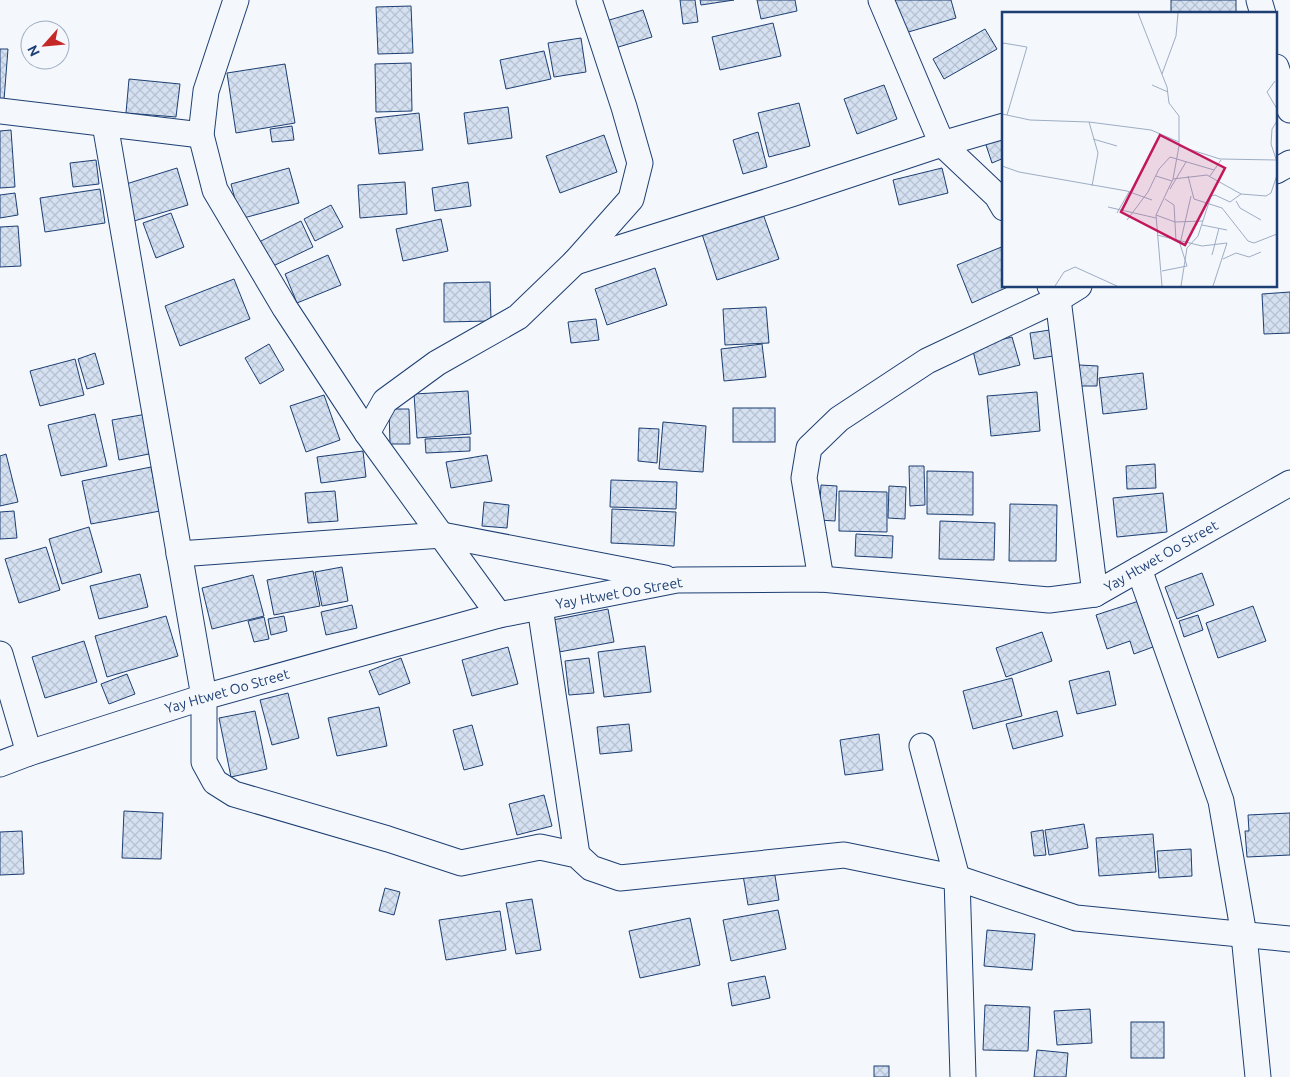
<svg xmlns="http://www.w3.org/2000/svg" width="1290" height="1077" font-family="Ubuntu,sans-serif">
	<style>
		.building { fill: url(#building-cross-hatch); stroke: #1d3f73 }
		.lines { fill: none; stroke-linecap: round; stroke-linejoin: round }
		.street-casing { stroke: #1d3f73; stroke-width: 27 }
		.street { stroke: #f4f7fb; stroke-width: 25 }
		.labels { text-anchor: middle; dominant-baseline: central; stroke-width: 4; stroke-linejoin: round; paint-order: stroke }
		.street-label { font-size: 14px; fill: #1d3f73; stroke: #f4f7fb }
		.inset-road { fill: none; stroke: #9eadc5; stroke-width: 1 }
		.view { fill: #c2185b; fill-opacity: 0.15; stroke: #c2185b; stroke-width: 2.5 }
		.inset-edge { fill: none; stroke: #1d3f73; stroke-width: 2.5 }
	</style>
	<defs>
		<pattern id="building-cross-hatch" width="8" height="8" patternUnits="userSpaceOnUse" patternTransform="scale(1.25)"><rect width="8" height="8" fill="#d5e0f0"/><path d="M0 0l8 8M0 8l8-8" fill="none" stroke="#b6c1d1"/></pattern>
	</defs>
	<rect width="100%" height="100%" fill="#f4f7fb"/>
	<g class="building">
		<polygon points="680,0 695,0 698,22 683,24"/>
		<polygon points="700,0 734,0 701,5"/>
		<polygon points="757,0 795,0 797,11 761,19"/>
		<polygon points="895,0 951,0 956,18 905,33"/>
		<polygon points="1171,0 1236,0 1236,13 1171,14"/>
		<polygon points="411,6 413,53 378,54 376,7"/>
		<polygon points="643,10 652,37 615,48 606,21"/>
		<polygon points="773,23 781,56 720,70 712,37"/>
		<polygon points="985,29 997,49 944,79 933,59"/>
		<polygon points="581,38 586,72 554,77 548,43"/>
		<polygon points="0,49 8,49 4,100 0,100"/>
		<polygon points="544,51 551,79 506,89 500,60"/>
		<polygon points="411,63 412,111 376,112 375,64"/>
		<polygon points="285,64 295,123 236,133 227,73"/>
		<polygon points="129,79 180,84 176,117 126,113"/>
		<polygon points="884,85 897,119 857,134 844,99"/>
		<polygon points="799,103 810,146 769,157 758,113"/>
		<polygon points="508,107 512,138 468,144 464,113"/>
		<polygon points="419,113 423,150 379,154 375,118"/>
		<polygon points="292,126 294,140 272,142 270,129"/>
		<polygon points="11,130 15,187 0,188 0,131"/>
		<polygon points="758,132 767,167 743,174 733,140"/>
		<polygon points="604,135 617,172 560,193 546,156"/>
		<polygon points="1004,136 1004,158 992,163 985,142"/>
		<polygon points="96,160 99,184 73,187 70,163"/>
		<polygon points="177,168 188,205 134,221 123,185"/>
		<polygon points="289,168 299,203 240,219 231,184"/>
		<polygon points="942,168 948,193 899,205 893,180"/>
		<polygon points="405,182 407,214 360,218 358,185"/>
		<polygon points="468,182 471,206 435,211 432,188"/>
		<polygon points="100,189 105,223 45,232 40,198"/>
		<polygon points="15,193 18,215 0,218 0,195"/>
		<polygon points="331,205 343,227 315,241 304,219"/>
		<polygon points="171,213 184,247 156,258 143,223"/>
		<polygon points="763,214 779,259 717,280 702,234"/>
		<polygon points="441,219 448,251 403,261 396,229"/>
		<polygon points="301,221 313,247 271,267 259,242"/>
		<polygon points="18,226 21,266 0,267 0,227"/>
		<polygon points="1004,246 1004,286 1010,286 972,303 957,265"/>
		<polygon points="328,255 341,285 297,303 285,274"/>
		<polygon points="655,268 667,305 607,325 595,289"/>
		<polygon points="234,279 250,319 180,346 165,306"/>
		<polygon points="490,282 491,321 444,322 444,283"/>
		<polygon points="1290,292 1290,333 1264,334 1262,294"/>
		<polygon points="766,307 769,343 725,345 723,309"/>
		<polygon points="596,319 599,340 571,343 568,322"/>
		<polygon points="1050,330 1053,356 1034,359 1030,333"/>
		<polygon points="1012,337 1020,365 979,375 972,347"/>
		<polygon points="269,344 284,370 260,384 245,358"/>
		<polygon points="762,344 766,377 724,381 721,349"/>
		<polygon points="95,353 104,384 87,389 78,359"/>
		<polygon points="75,359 84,395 40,406 30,371"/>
		<polygon points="1079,365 1098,366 1097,386 1078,386"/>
		<polygon points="1143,373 1147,409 1103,414 1099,378"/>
		<polygon points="468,391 471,434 417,438 414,394"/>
		<polygon points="1037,392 1040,431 991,436 987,396"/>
		<polygon points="324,395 340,440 306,452 290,406"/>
		<rect x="733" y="408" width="42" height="34"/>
		<polygon points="389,409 409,409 410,444 390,444"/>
		<polygon points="95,414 107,466 61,476 48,425"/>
		<polygon points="147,414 154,453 119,460 112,420"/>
		<polygon points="663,422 706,426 703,472 659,469"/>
		<polygon points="639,428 659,429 657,463 638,461"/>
		<polygon points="470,437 470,451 426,453 425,439"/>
		<polygon points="363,451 366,477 321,483 317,457"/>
		<polygon points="6,454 18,502 0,506 0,456"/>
		<polygon points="487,455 492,481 451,488 446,462"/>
		<polygon points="1155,464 1156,488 1127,489 1126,466"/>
		<polygon points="909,466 924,466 925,505 910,506"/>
		<polygon points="151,467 160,511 91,524 82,481"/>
		<polygon points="927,471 973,472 973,515 927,514"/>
		<polygon points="611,480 677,482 676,509 610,507"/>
		<polygon points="821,485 837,486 835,521 819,520"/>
		<polygon points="889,486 906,487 905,519 888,518"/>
		<polygon points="335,491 338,521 308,523 305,493"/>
		<polygon points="839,491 887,492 887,532 839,531"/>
		<polygon points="1163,493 1167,532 1117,537 1113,498"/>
		<polygon points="484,502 509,505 507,528 482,526"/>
		<polygon points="1010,504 1057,505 1056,561 1009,561"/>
		<polygon points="612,509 676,512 674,546 611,543"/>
		<polygon points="14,511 17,538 0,539 0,512"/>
		<polygon points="940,521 995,523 994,560 939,559"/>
		<polygon points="89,527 102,572 62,584 49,539"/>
		<polygon points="856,534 893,536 892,558 855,556"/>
		<polygon points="46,547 60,590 19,603 5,559"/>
		<polygon points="342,567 348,601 322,606 315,572"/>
		<polygon points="313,571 320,606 274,615 267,580"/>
		<polygon points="1202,573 1214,605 1177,619 1165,587"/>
		<polygon points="140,574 148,607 99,619 90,586"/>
		<polygon points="253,575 264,616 212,629 202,588"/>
		<polygon points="1145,599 1161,644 1134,654 1130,641 1107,649 1096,615"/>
		<polygon points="352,605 357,628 326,635 321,612"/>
		<polygon points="1253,606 1266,641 1218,658 1206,623"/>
		<polygon points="608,609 614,642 559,652 553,620"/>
		<polygon points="1198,615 1203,630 1184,637 1179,621"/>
		<polygon points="166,616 178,656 107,677 95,636"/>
		<polygon points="284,616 287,631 271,635 268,619"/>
		<polygon points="264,617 269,639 254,642 248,621"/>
		<polygon points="1042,632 1052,661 1006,677 996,648"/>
		<polygon points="84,641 97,682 45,698 32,657"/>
		<polygon points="645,646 651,692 604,697 598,652"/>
		<polygon points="508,647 518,684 472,696 462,660"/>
		<polygon points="401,658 410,683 379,695 369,671"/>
		<polygon points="589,658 594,693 569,695 565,661"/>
		<polygon points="1109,671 1116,705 1077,714 1069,681"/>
		<polygon points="127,674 135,694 109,704 101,684"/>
		<polygon points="1012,678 1022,716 973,729 963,691"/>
		<polygon points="288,693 299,738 272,745 260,700"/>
		<polygon points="379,707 387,746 337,756 328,718"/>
		<polygon points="255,711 267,769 231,777 219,718"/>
		<polygon points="1057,711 1063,736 1013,749 1006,724"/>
		<polygon points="629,724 632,751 600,754 597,727"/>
		<polygon points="472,725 483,765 464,770 453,730"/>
		<polygon points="879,734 883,770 845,775 840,740"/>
		<polygon points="544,795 552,826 517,835 509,804"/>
		<polygon points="124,811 163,813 161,859 122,858"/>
		<polygon points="1290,813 1290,855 1247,857 1245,831 1249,831 1248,815"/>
		<polygon points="1084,824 1088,848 1049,855 1045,830"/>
		<polygon points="1043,830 1046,855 1034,856 1031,832"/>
		<polygon points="22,831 24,874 0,875 0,832"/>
		<polygon points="1153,834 1156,872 1099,876 1096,838"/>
		<polygon points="1191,849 1192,876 1159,878 1157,851"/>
		<polygon points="774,870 779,900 748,905 743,875"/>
		<polygon points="385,888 400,892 394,915 379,911"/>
		<polygon points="532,899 541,950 516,954 506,903"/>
		<polygon points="778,910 786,949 731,961 723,920"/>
		<polygon points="500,911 506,950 446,960 439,920"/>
		<polygon points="690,918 700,965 640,978 629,931"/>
		<polygon points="987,930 1035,934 1032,970 984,966"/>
		<polygon points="765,976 770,998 732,1006 728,983"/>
		<polygon points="985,1005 1030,1007 1028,1051 983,1050"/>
		<polygon points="1090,1009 1092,1043 1057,1045 1054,1011"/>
		<rect x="1131" y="1022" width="33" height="36"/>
		<polygon points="1037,1050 1068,1053 1066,1077 1034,1077"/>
		<rect x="874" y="1066" width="15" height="11"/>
	</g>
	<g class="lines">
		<g class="street-casing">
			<g id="street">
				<polyline points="236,0 206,91 201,135 215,190 285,308 367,433 499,615"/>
				<polyline points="881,0 942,144 997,196 1004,208"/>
				<polyline points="1259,0 1263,14"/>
				<polyline points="1276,67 1290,110"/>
				<polyline points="0,111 201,135"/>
				<polyline points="105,124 204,697 204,762 215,782 234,794 388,839 461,863 540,847 577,855 591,868 620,878 844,855 957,878 1076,918 1290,939"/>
				<polyline points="1276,171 1290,163"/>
				<polyline points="575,262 791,194 942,144 1004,126"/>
				<polyline points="1050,286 1058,299 1095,594"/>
				<polyline points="367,433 385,401 437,363 518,317 575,262 631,199 640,163 624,107 589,0"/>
				<polyline points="179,554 442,535 665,578"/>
				<polyline points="1139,569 1221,801 1244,935 1258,1077"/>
				<polyline points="821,579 804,478 809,448 839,419 927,361 1058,299 1079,286"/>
				<polyline points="540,607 577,855"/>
				<polyline points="0,654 29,753"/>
				<polyline points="922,746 957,878 963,1077"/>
				<polyline points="0,764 29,753 204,697 499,615 677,580 821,579 1049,600 1095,594 1290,483"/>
			</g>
		</g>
		<use href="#street" class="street"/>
	</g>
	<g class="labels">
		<g class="street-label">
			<text transform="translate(1161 556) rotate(-30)">Yay Htwet Oo Street</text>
			<text transform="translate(619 593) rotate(-10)">Yay Htwet Oo Street</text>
			<text transform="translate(227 691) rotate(-16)">Yay Htwet Oo Street</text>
		</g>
	</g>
	<g transform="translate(1002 12)">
		<rect width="275" height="275" fill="#f4f7fb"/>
		<path class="inset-road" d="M136,1L165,75L167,91L177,104V134L171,167L154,203L160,274M0,35L1,31L25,35L5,103M160,62L174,24L176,1M273,69L265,80L275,97M150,73L166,80M0,102L28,108L87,110L149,118L177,130M87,110L96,141L90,174M91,127L115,134M177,134L218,147L274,148M274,147L269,132L270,117L275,109M0,154L17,160L125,179L150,188M154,164L170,169M186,164L192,187L220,196L246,229L252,231L275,222M208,164L219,148M171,167L205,163L239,182L264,184L269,181L275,163M168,177L184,150M163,187L172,193L174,229M234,189L238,196L259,208M106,195L154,206M115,201L127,180M154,203L173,210L201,209M125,208L146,180L157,157L168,145L212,158M200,213L225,218M155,223L200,234L225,231L211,274M210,243L217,216M221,247L234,241L247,245L259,240M160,259L185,254L178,232L189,184M53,274L62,260L73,255L115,274M179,274L185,236L196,224L209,184L213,183L228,190L239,182"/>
		<path class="view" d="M158,123L223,156L183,233L119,200Z"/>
		<rect width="275" height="275" class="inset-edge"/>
	</g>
	<g transform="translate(45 45) rotate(243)"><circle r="24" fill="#f4f7fb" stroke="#9eadc5"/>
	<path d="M0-4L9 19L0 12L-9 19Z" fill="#c62828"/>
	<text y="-8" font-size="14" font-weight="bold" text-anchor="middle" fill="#1d3f73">N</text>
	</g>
</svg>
